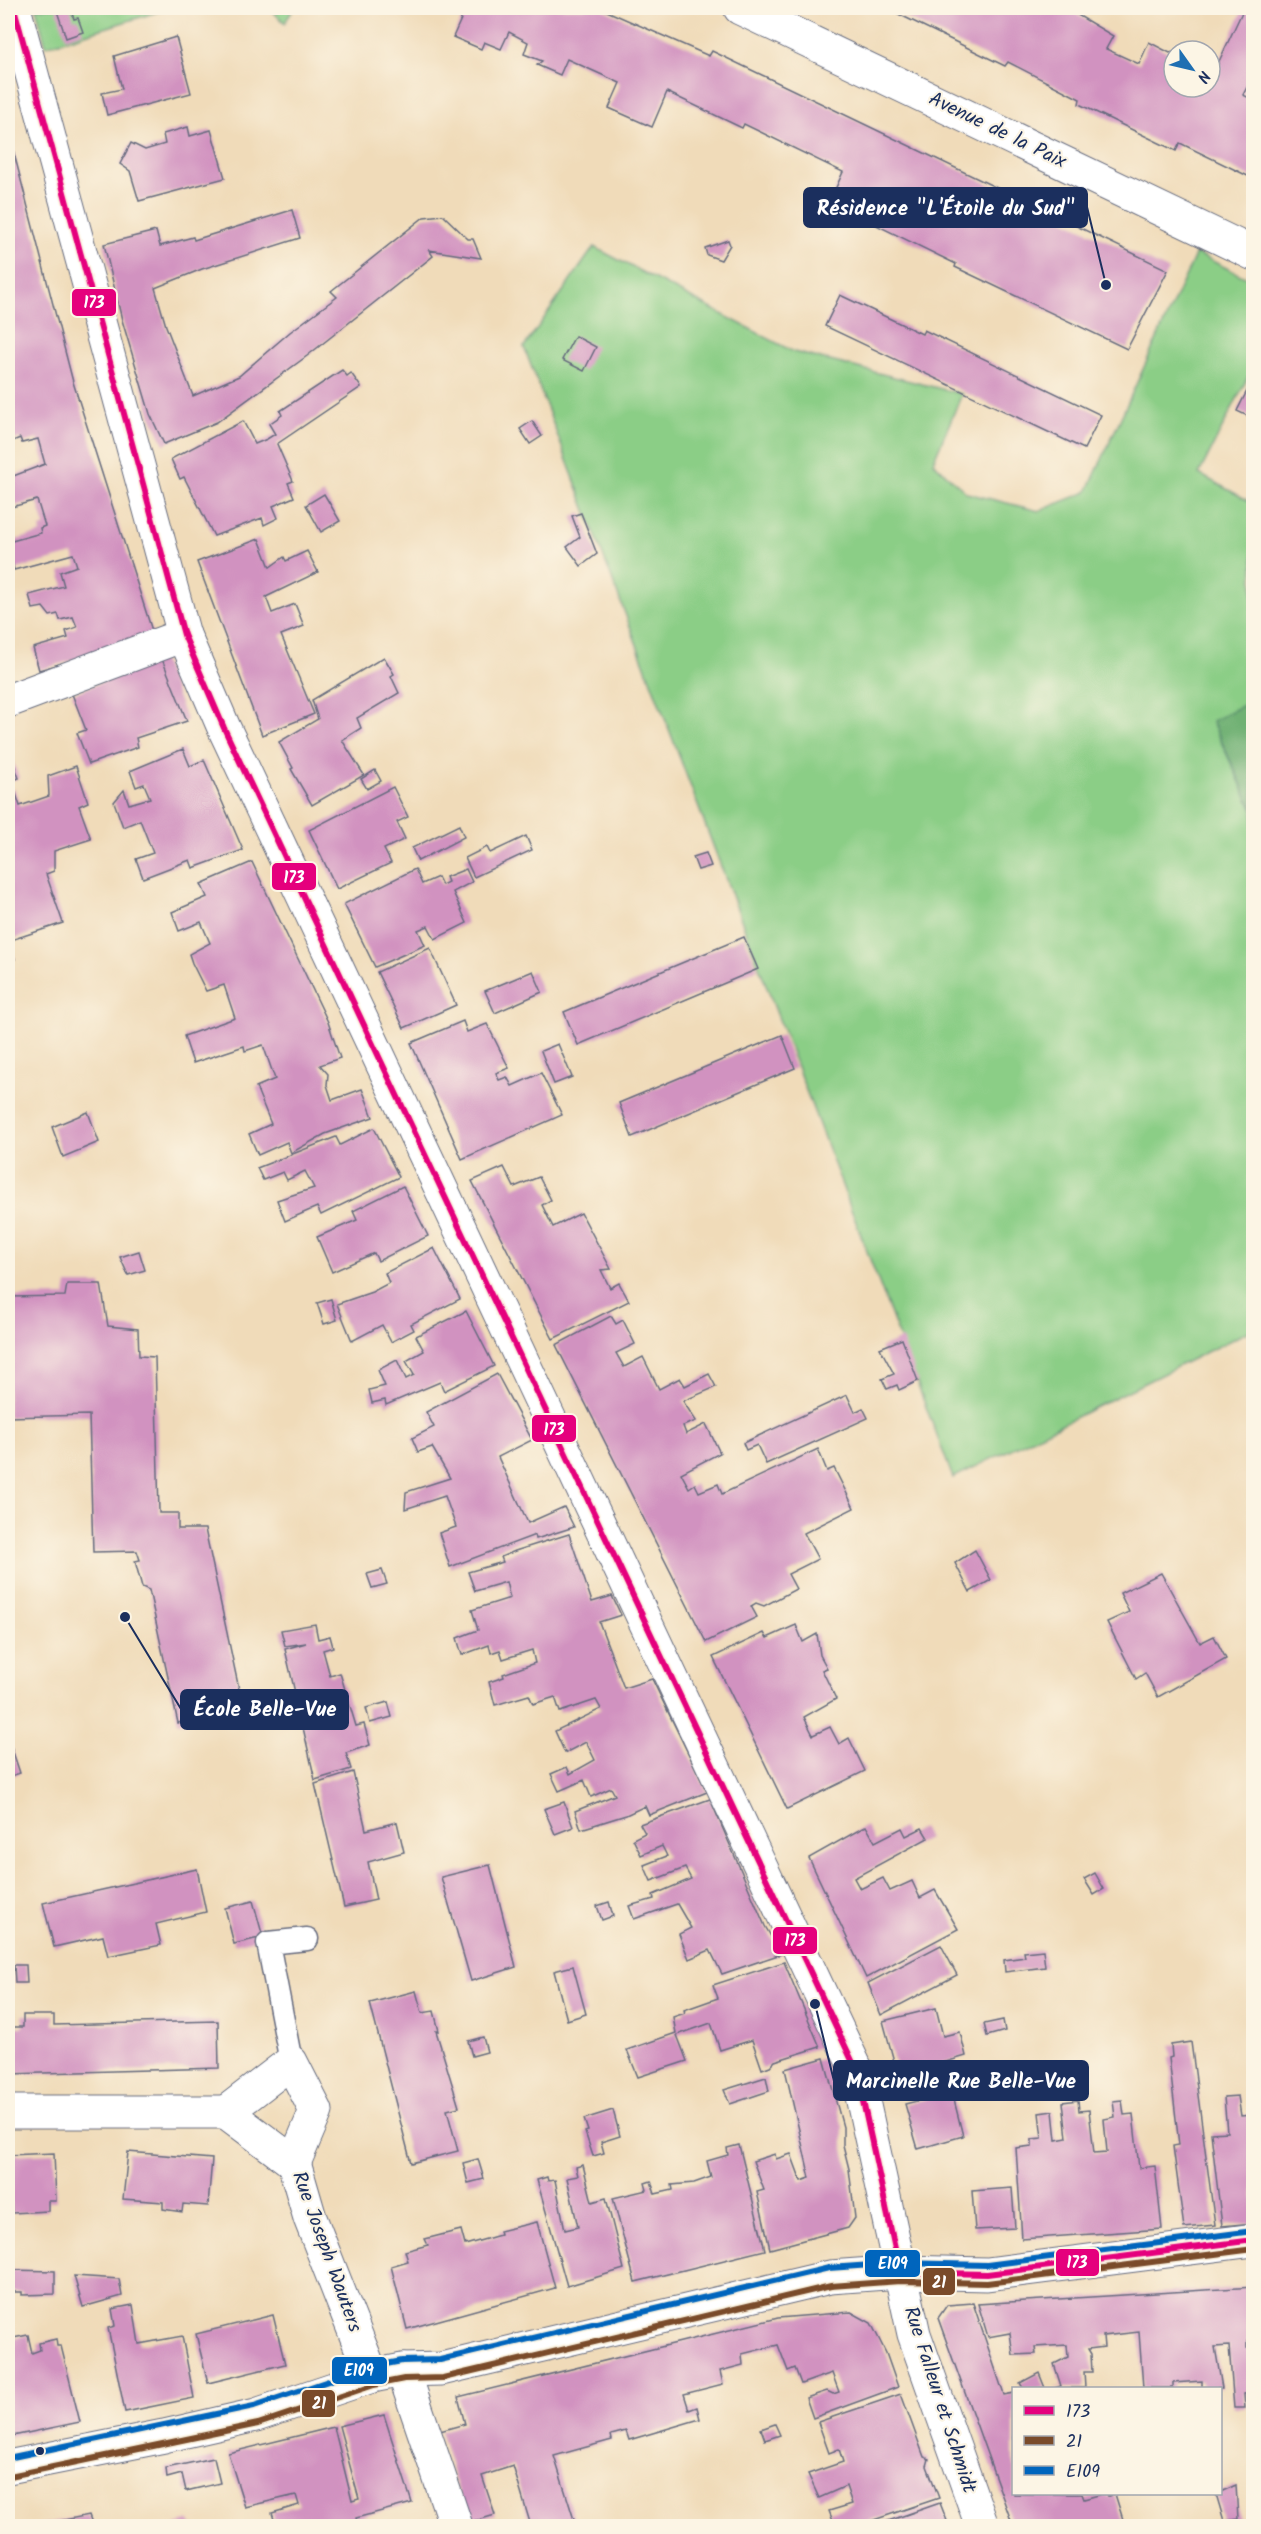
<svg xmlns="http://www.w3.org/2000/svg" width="1261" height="2534" font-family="Kalam,sans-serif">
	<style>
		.green { fill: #8bce86; stroke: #537e72; stroke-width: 1.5 }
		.forest { fill: #70b173; stroke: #467068; stroke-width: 1.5 }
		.building { fill: #d192c0 }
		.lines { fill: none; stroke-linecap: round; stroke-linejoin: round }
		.service-casing { stroke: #666b7e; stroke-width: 25 }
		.minor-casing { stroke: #666b7e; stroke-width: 35 }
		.tertiary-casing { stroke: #666b7e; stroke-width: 35 }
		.service { stroke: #fff; stroke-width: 22 }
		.minor { stroke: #fff; stroke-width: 33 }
		.tertiary { stroke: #fff; stroke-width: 33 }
		.bus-1-casing { stroke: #fcf5e5; stroke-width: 10 }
		.bus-2-casing { stroke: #fcf5e5; stroke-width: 10 }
		.bus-3-casing { stroke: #fcf5e5; stroke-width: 10 }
		.bus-1 { stroke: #e5007d; stroke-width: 6 }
		.bus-2 { stroke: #7a4b2a; stroke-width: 6 }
		.bus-3 { stroke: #0065bd; stroke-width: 6 }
		.bus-dot { fill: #1b2f5e; stroke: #fcf5e5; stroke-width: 2 }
		.labels { text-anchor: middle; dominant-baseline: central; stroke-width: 4.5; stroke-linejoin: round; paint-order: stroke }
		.street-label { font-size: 20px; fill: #1b2f5e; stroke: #fcf5e5 }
		.leader { fill: none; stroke: #1b2f5e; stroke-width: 2 }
		.callout-dot { fill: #1b2f5e; stroke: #fcf5e5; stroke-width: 2 }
		.callout { fill: #1b2f5e; stroke: #1b2f5e; stroke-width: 2 }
		.callout-label { font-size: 21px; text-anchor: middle; font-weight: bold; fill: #fff }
		.line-badge { stroke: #fcf5e5; stroke-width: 2 }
		.badge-label { font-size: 16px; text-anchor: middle; font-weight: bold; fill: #fff }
	</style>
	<rect width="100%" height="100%" fill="#fcf5e5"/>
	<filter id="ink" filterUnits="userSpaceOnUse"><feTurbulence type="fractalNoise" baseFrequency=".0167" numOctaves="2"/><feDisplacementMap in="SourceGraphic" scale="12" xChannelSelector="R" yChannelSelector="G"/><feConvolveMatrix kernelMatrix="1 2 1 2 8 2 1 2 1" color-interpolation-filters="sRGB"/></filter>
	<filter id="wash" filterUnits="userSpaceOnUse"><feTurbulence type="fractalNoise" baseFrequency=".008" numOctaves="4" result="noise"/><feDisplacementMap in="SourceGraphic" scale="24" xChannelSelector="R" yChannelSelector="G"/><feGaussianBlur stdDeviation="1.35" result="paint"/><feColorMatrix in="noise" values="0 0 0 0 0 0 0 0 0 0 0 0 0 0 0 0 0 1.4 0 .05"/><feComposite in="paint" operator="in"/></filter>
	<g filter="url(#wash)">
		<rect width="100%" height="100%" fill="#f0dbb9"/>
		<g class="green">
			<polygon points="36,8 170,8 46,46"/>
			<polygon points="269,8 293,8 285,23"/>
			<polygon points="594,247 794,352 962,394 933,462 967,493 1039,511 1087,492 1196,253 1253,281 1253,367 1199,474 1253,503 1253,700 1212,722 1253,810 1253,1329 953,1478 524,347"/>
		</g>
		<polygon class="forest" points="1253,700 1253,810 1212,721"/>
		<g id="blocks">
			<g class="building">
				<polygon points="56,8 70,8 74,19 78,18 83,32 66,38"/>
				<polygon points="466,8 600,8 709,56 712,51 1168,270 1127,349 955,267 956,264 872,223 877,212 834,192 843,172 744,124 742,128 667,92 652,127 609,108 620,83 567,59 560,75 537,65 542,61 524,54 528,42 509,32 501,49 484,42 481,49 453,37"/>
				<polygon points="886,8 1066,8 1113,36 1106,49 1139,64 1149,42 1170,53 1174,52 1174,87 1210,87 1210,70 1214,72 1243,10 1238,8 1254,8 1254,74 1243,95 1254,100 1254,179 1180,143 1176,151 1079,104 1080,99 1008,62 1005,66"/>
				<polygon points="176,37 191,93 107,115 102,93 122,89 114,56"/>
				<polygon points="188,127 190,136 211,130 225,178 139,201 130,171 120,164 131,143 145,150 165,144 163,134"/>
				<polygon points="8,130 73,382 154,637 39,670 33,648 68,638 66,631 77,627 73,617 60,620 58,614 50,616 43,607 33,609 29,595 64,586 60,572 77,566 73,554 14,570 8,545 12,541 41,533 40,528 45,526 37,500 8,508 8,478 45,464 38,439 22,443 20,438 8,443"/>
				<polygon points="292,210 300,238 202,269 155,288 166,326 193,396 239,376 290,332 337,297 331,291 424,217 443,215 468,239 473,239 481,258 429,250 433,256 307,356 217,422 164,444 150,414 122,320 104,244 156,231 160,246 193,237 194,240"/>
				<polygon points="728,240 730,245 721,260 707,255 705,248"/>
				<polygon points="840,295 922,334 924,330 1101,415 1084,449 825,326"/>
				<polygon points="575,336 596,347 584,371 562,360"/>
				<polygon points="342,370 347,376 351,373 361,387 277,444 293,481 288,483 294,497 273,506 278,518 264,525 262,518 214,536 184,477 180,479 171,459 243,421 255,444 267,439 275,434 269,424 282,415 280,411"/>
				<polygon points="1254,377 1254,419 1237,411"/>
				<polygon points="532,421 542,436 530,444 520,429"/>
				<polygon points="324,494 340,521 321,532 306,505"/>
				<polygon points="581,513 597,554 581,566 567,547 580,537 572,516"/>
				<polygon points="259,539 270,567 284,557 286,561 307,551 318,572 266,597 272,613 295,604 304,626 281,635 314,714 262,735 197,562"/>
				<polygon points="384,657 394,674 391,676 399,693 357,718 361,728 342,740 364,775 312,805 291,769 293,768 279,742 318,719 312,700"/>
				<polygon points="162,659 187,721 136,738 138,747 89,764 77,733 86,730 72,694"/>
				<polygon points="183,749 190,766 204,760 243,850 193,868 190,860 143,878 136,859 153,853 140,820 123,827 114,802 124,790 129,804 150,798 144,784 136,787 130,771"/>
				<polygon points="13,762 19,778 8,782 8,764"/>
				<polygon points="76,766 88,802 79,806 91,839 54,851 54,871 46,874 63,923 8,941 15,959 8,961 8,791 14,788 20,806 49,796 48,776"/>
				<polygon points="375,770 381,781 367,789 361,779"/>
				<polygon points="393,787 408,817 397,822 405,839 384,849 391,863 337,889 309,830"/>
				<polygon points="459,825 464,837 418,861 412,848"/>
				<polygon points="526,836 532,850 474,877 465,858 487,847 490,853"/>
				<polygon points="706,853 711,866 698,870 693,857"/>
				<polygon points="252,862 328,1022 340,1058 320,1065 328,1074 327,1085 332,1100 362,1089 373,1117 325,1134 291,1153 287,1142 258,1155 249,1134 271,1124 256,1087 275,1079 263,1045 245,1051 244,1046 193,1063 184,1036 235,1018 224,985 206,991 192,963 189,954 210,943 201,922 179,931 172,912 207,897 201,884"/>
				<polygon points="415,869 422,884 438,877 442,885 448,882 446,877 466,869 472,882 453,892 467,923 435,939 428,926 418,930 425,945 375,967 344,904"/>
				<polygon points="744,937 758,969 578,1045 564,1012"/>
				<polygon points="430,948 456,1005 404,1028 377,972"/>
				<polygon points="533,971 542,992 495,1013 485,991"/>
				<polygon points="463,1021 467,1032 487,1024 509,1068 496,1073 499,1080 507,1077 512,1086 541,1073 562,1115 462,1159 411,1043"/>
				<polygon points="782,1035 795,1068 632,1137 619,1103"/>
				<polygon points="558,1044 572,1077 554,1084 541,1051"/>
				<polygon points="88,1112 99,1142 63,1157 52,1127"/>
				<polygon points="374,1128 399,1177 321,1215 317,1207 285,1221 277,1200 314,1188 305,1171 287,1180 283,1172 263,1180 257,1168 336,1137 340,1145"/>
				<polygon points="504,1167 514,1187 539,1177 551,1200 542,1205 553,1227 581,1213 611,1269 601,1270 610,1288 619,1283 629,1301 553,1339 472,1181"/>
				<polygon points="403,1186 428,1236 378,1261 374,1253 332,1272 317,1237 357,1220 353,1211"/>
				<polygon points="434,1248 460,1299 411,1324 414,1330 391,1342 382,1325 352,1341 337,1304 372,1292 389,1283 385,1273"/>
				<polygon points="139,1251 145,1270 128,1275 120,1257"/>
				<polygon points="67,1284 101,1284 108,1326 138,1329 139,1356 155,1357 159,1513 178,1513 178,1529 205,1529 244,1713 225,1718 224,1712 178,1723 149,1590 142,1587 135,1561 140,1560 137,1551 93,1552 89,1415 8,1417 8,1297 65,1296"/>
				<polygon points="331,1299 337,1320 324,1324 317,1303"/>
				<polygon points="466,1311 494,1366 444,1391 440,1382 386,1405 385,1400 372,1403 369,1390 385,1386 378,1370 397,1360 406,1379 414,1375 406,1361 424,1351 416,1336"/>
				<polygon points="611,1316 616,1324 623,1320 635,1344 616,1353 624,1367 643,1357 659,1389 680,1378 685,1386 709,1374 716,1387 683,1401 696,1421 683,1426 686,1434 706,1424 720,1453 681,1473 689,1488 695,1484 699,1492 718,1484 722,1494 818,1449 827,1471 834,1468 854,1508 804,1533 818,1559 788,1574 796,1589 764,1606 756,1603 751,1606 757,1617 706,1642 556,1345"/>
				<polygon points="902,1339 918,1381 899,1390 897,1385 887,1389 882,1379 894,1374 880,1348"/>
				<polygon points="497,1374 532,1440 498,1457 528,1523 564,1507 574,1527 536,1539 535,1535 450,1567 439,1533 456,1527 445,1496 405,1509 406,1492 450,1478 432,1447 418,1452 412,1438 434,1427 426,1412"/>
				<polygon points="847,1395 855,1412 863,1408 868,1418 766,1464 757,1445 746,1450 743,1443"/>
				<polygon points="569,1534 592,1602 612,1596 621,1615 599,1622 624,1688 652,1679 707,1792 649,1815 645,1806 626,1815 581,1829 575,1811 615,1795 611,1788 591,1797 584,1780 559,1791 551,1774 567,1767 570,1774 595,1760 586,1742 565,1753 555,1731 601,1709 596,1700 560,1712 555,1697 533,1704 529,1695 495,1705 489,1682 504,1677 503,1674 535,1663 532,1650 503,1659 500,1650 491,1653 489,1645 462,1655 457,1638 478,1630 472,1610 510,1598 506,1582 475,1591 468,1572 503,1562 501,1557 515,1551"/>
				<polygon points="975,1550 991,1580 970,1592 955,1563"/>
				<polygon points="382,1570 387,1584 372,1588 367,1574"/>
				<polygon points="1161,1573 1200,1643 1214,1636 1226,1659 1158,1697 1145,1673 1136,1679 1107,1622 1129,1612 1120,1593"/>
				<polygon points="315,1624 318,1639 330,1636 333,1647 323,1650 330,1676 340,1673 356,1726 364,1724 370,1745 346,1753 351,1769 315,1780 285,1649 306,1643 285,1646 281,1630"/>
				<polygon points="796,1625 803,1642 817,1634 820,1655 827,1668 822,1670 836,1699 804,1717 813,1735 830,1727 839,1744 849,1738 865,1771 787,1809 713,1657 764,1633 767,1638"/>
				<polygon points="388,1702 392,1717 370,1723 366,1708"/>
				<polygon points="8,1737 20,1773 8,1777"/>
				<polygon points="353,1772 366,1830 397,1822 404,1852 368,1862 376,1900 344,1907 315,1784"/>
				<polygon points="710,1799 765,1926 781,1954 722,1974 710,1950 689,1959 679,1934 691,1928 677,1904 634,1919 629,1906 654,1899 653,1895 691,1879 685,1868 651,1881 644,1865 667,1856 662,1846 641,1855 633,1839 645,1833 640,1824"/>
				<polygon points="564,1802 573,1827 555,1834 544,1809"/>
				<polygon points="866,1826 875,1842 902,1828 906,1836 922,1828 928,1838 854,1878 860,1889 883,1878 890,1891 912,1881 920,1898 935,1890 958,1929 866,1978 809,1858"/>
				<polygon points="490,1865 516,1967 471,1981 441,1877"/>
				<polygon points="197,1869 206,1912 156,1924 161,1945 108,1956 103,1936 54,1947 43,1903"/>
				<polygon points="1095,1873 1104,1889 1094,1895 1084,1879"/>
				<polygon points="253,1901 263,1937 234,1944 225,1908"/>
				<polygon points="609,1902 613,1916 602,1920 597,1906"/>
				<polygon points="941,1945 957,1975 881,2015 868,1983"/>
				<polygon points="1043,1950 1045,1967 1005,1972 1004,1960 1025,1957 1024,1952"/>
				<polygon points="784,1962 820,2047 775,2061 770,2066 762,2069 752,2040 720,2050 711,2023 677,2035 687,2061 638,2077 627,2050 676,2033 673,2017 685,2013 684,2010 718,1998 713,1985"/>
				<polygon points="14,1965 26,1965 27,1983 15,1983"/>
				<polygon points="573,1966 586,2014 567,2020 554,1971"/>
				<polygon points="416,1991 422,2013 434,2011 439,2031 436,2031 459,2107 447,2110 458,2151 411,2163 370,2003"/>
				<polygon points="936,2008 943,2036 960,2032 966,2056 898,2076 883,2021"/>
				<polygon points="23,2015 54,2015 54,2025 218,2021 219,2068 8,2074 8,2027 23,2027"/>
				<polygon points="1003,2020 1005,2031 987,2036 984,2024"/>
				<polygon points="483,2037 487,2052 472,2056 468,2041"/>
				<polygon points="1191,2042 1215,2225 1184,2228 1173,2146 1179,2145 1169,2058 1172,2057 1171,2045"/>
				<polygon points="824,2058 843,2127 843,2145 849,2169 855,2218 848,2228 770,2249 757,2192 764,2190 753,2161 775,2154 776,2159 791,2154 801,2181 810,2178 785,2069"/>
				<polygon points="766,2077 769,2091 730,2104 724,2090"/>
				<polygon points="952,2092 963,2136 918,2149 905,2104"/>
				<polygon points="1238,2096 1241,2116 1251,2115 1254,2121 1254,2223 1222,2226 1211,2133 1227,2132 1224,2097"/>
				<polygon points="1078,2100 1079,2111 1089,2110 1094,2153 1107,2152 1104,2119 1115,2117 1113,2101 1122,2100 1124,2115 1133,2114 1139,2168 1155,2166 1162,2229 1022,2239 1016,2148 1032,2146 1032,2139 1042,2138 1039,2113 1053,2111 1056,2140 1067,2138 1063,2102"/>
				<polygon points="613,2110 620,2136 601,2142 604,2153 593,2156 585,2132 588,2131 584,2119"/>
				<polygon points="739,2145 765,2250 635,2282 613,2198 647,2190 645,2183 651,2181 655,2194 673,2190 672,2185 694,2183 711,2177 707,2161 728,2155 727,2148"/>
				<polygon points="128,2152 212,2159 208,2206 183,2204 182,2212 163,2209 163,2202 123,2199"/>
				<polygon points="54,2153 56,2201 48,2201 48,2211 12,2213 11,2202 8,2202 8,2155"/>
				<polygon points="478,2159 484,2179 468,2183 463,2163"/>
				<polygon points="583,2165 592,2202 606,2198 624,2269 567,2286 537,2180 547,2177 548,2181 555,2180 565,2230 578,2227 567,2178 578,2176 576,2167"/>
				<polygon points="1012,2188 1015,2228 975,2230 972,2191"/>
				<polygon points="537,2222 555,2288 407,2329 391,2266 408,2261 405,2251 428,2245 425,2239 461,2230 465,2245 500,2235 499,2231"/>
				<polygon points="8,2270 55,2271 55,2294 22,2295 22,2292 8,2292"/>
				<polygon points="74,2276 119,2279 122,2296 83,2307"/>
				<polygon points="1254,2287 1254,2341 1247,2341 1247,2348 1251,2350 1253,2393 1244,2394 1245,2408 1234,2408 1229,2346 1215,2347 1222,2388 1202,2388 1202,2381 1173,2383 1173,2388 1143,2388 1139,2332 1103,2336 1104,2347 1088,2349 1091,2354 1092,2372 1084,2372 1085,2388 1055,2388 1061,2386 1054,2364 1068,2357 1067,2345 1035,2347 1036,2354 1013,2355 1010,2333 988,2337 978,2304"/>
				<polygon points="973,2303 1004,2395 1014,2393 1014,2494 1082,2494 1084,2499 1102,2494 1107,2494 1108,2496 1115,2494 1125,2526 1013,2526 938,2318 947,2305"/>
				<polygon points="133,2305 139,2344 182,2336 194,2398 125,2412 108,2328 115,2326 112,2309"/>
				<polygon points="851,2312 871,2323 886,2353 898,2387 813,2418 806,2398 827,2391 833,2394 839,2392 832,2373 801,2384 795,2368 788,2371 778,2345 742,2354 743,2365 720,2371 723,2384 684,2394 689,2410 697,2407 700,2419 629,2440 626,2431 611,2435 612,2440 554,2456 576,2526 531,2526 513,2466 482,2476 495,2515 468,2523 440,2431 465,2424 458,2397 778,2318"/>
				<polygon points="273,2315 285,2364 208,2383 196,2334"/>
				<polygon points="28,2335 32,2353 40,2350 39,2343 56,2339 57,2346 61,2346 80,2422 8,2437 8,2339"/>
				<polygon points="1039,2373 1045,2388 1023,2388 1020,2383"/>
				<polygon points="901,2394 924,2457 929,2459 927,2466 939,2498 856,2526 835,2526 829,2511 852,2504 846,2486 819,2498 808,2474 843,2462 839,2449 829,2453 818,2422"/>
				<polygon points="384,2415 412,2503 356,2518 358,2526 276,2526 272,2513 299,2505 296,2495 245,2507 228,2453 334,2427 352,2501 359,2499 339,2426"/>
				<polygon points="775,2424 780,2435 765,2440 761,2429"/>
				<polygon points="214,2458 220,2483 186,2491 182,2474 167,2478 166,2468"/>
				<polygon points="1236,2485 1238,2519 1224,2521 1216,2494"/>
				<polygon points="940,2503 949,2526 874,2526"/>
				<polygon points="89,2515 93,2526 34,2526"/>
				<polygon points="190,2521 192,2526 173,2526"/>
			</g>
		</g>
	</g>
	<g filter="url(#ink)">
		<use href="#blocks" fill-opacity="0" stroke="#666b7e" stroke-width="1.5"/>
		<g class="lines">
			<g class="service-casing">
				<polyline id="service" points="291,2062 268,1943 307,1939"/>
			</g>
			<g class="minor-casing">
				<g id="minor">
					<polyline points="14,8 184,635 224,728 856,2069 914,2334 982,2526"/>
					<polyline points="740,8 1254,254"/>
					<polyline points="8,701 184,635"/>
					<polygon points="291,2062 316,2111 294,2163 226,2112"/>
					<polyline points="8,2112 226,2112"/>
					<polyline points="294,2163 310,2218 372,2376"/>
					<polyline points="403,2370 456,2526"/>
				</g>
			</g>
			<g class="tertiary-casing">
				<polyline id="tertiary" points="8,2467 164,2436 256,2415 372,2376 403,2370 441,2369 830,2277 900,2272 987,2274 1254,2240"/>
			</g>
			<use href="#service" class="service"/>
			<use href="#minor" class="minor"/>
			<use href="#tertiary" class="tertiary"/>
			<g class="bus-1-casing">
				<g id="bus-1">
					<polyline points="14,8 184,635 224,728 856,2069 900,2272"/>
					<polyline points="900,2272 987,2274 1254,2240"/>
				</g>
			</g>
			<g class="bus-2-casing">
				<polyline id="bus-2" points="10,2476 258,2424 374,2385 404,2379 443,2378 831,2286 900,2281 987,2283 1254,2249"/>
			</g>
			<g class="bus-3-casing">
				<polyline id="bus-3" points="8,2458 254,2406 370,2367 402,2361 440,2360 829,2268 900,2263 987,2265 1253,2231"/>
			</g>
			<use href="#bus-1" class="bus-1"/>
			<use href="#bus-2" class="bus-2"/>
			<use href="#bus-3" class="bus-3"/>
		</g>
	</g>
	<circle class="bus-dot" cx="40" cy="2451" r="5"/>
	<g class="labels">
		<g class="street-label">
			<text transform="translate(997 131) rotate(26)">Avenue de la Paix</text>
			<text transform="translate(326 2252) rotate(70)">Rue Joseph Wauters</text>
			<text transform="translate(939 2400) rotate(72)">Rue Falleur et Schmidt</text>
		</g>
	</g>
	<path class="leader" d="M1106 285L1087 207M125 1617L181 1709M815 2004L834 2081"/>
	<g class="callout-dot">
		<circle cx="1106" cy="285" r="6"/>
		<circle cx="125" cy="1617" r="6"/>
		<circle cx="815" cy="2004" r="6"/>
	</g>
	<g class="callout">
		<rect x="804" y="188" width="283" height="39" rx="6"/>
		<rect x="181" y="1690" width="167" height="39" rx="6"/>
		<rect x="834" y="2061" width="254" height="39" rx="6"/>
	</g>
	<g class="callout-label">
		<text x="946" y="215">Résidence "L'Étoile du Sud"</text>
		<text x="265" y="1716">École Belle-Vue</text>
		<text x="961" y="2088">Marcinelle Rue Belle-Vue</text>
	</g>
	<g class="line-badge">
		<rect x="71" y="288" width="46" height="29" rx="6" fill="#e5007d"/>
		<rect x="271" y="862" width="46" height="29" rx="6" fill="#e5007d"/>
		<rect x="531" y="1414" width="46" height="29" rx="6" fill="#e5007d"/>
		<rect x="772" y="1926" width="46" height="29" rx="6" fill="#e5007d"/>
		<rect x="1055" y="2248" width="45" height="29" rx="6" fill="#e5007d"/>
		<rect x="864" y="2249" width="57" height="29" rx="6" fill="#0065bd"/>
		<rect x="922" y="2267" width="34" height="29" rx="6" fill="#7a4b2a"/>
		<rect x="331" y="2356" width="57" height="29" rx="6" fill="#0065bd"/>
		<rect x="301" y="2389" width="35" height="29" rx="6" fill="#7a4b2a"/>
	</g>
	<g class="badge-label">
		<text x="94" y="308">173</text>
		<text x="294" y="883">173</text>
		<text x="554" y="1435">173</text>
		<text x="795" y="1946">173</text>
		<text x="1077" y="2268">173</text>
		<text x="893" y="2269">E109</text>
		<text x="939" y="2288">21</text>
		<text x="359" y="2376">E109</text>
		<text x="319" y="2409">21</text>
	</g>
	<rect width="1261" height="2534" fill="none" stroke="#fcf5e5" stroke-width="30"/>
	<rect x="1012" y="2387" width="210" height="108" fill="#fcf5e5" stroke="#a2a6af" stroke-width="1.5"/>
	<rect x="1024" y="2406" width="30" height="9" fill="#e5007d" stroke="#a2a6af" stroke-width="1.5"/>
	<text x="1066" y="2417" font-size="18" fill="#1b2f5e">173</text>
	<rect x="1024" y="2436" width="30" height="9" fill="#7a4b2a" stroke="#a2a6af" stroke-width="1.5"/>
	<text x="1066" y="2447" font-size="18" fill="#1b2f5e">21</text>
	<rect x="1024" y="2466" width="30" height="9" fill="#0065bd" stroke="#a2a6af" stroke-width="1.5"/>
	<text x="1066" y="2477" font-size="18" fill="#1b2f5e">E109</text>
	<g transform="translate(1192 69) rotate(124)"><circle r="28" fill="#fcf5e5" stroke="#a2a6af" stroke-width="1.5"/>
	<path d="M0-4.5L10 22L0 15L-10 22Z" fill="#1f6fb2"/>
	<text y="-9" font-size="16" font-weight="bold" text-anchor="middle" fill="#1b2f5e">N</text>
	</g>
</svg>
